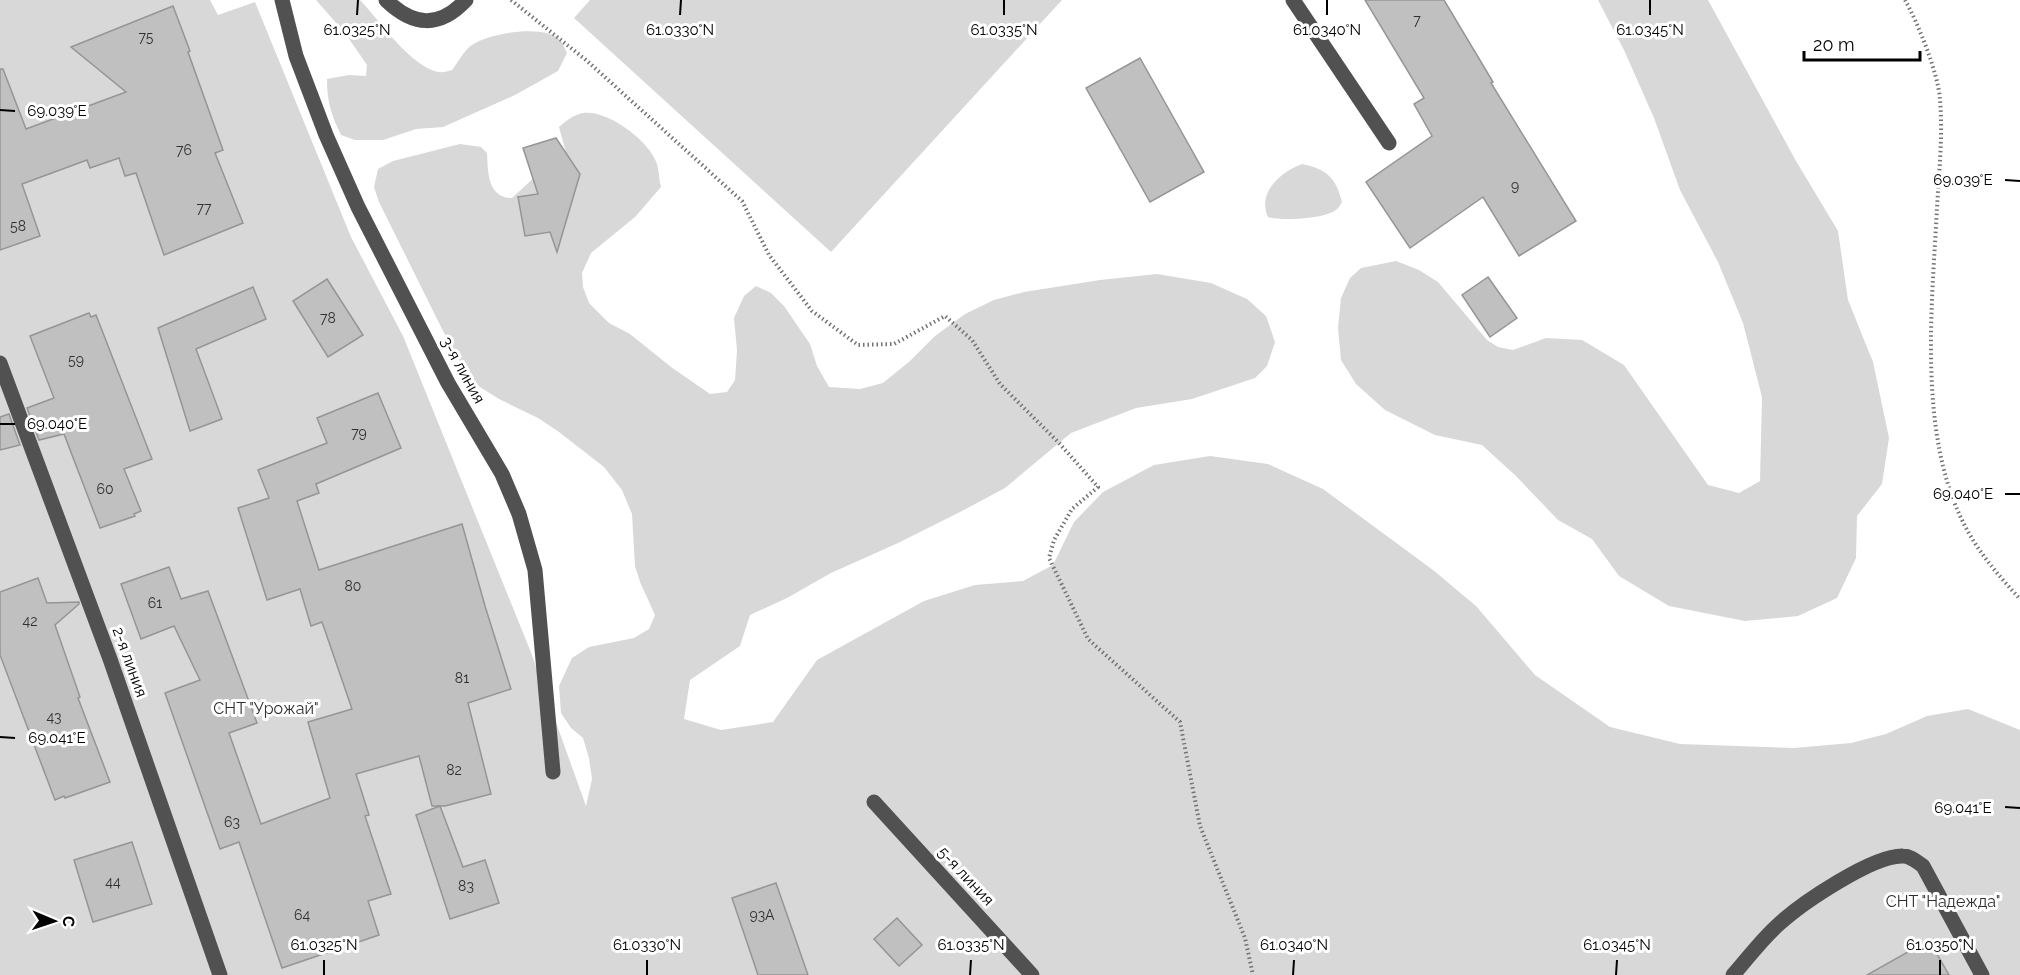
<svg xmlns="http://www.w3.org/2000/svg" width="2020" height="975" font-family="Raleway,sans-serif">
	<style>
		.green { fill: #d8d8d8 }
		.building { fill: #c0c0c0; stroke: #959595; stroke-width: 1.5 }
		.lines { fill: none; stroke-linecap: round; stroke-linejoin: round }
		.path { stroke: #737373; stroke-width: 4; stroke-dasharray: 1.5 3; stroke-linecap: butt }
		.minor { stroke: #515151; stroke-width: 15 }
		.ticks { fill: none; stroke: #000; stroke-width: 2 }
		.labels { text-anchor: middle; dominant-baseline: central; stroke-width: 6; stroke-linejoin: round; paint-order: stroke }
		.number-label { font-size: 14px; fill: #303030 }
		.street-label { font-size: 16px; fill: #000; stroke: #fff }
		.park-label { font-size: 16px; fill: #2f2f2f; stroke: #fff }
		.ticks-label { font-size: 15px; text-anchor: middle; fill: #000; stroke: #fff; stroke-width: 6; stroke-linejoin: round; paint-order: stroke }
	</style>
	<rect width="100%" height="100%" fill="#fff"/>
	<g class="green">
		<path d="M0,0H210L218,15L255,2L351,237L403,336L530,650L586,806L592,779L589,758L583,738L571,728L561,713L559,686L572,658L589,647L634,638L649,629L655,615L640,582L635,566L632,514L622,490L604,467L559,432L538,418L499,399L472,382L449,343L379,202L374,187L378,169L393,161L460,144L481,147L487,153C488,171 487,198 512,198L539,173L568,160L559,127C566,121 573,115 583,113C607,109 650,141 657,164C659,171 659,180 661,187L635,217L591,253L582,273L583,287L589,303L609,323L630,334L671,367L710,394L727,392L735,380L737,350L734,318L744,296L756,286L771,293L784,306L810,344L817,366L829,387L860,389L883,383L910,361L935,336L965,314L994,300L1024,292L1100,280L1157,274L1211,283L1247,299L1266,316L1275,342L1267,366L1255,378L1192,399L1136,408L1071,433L1005,488L962,511L898,543L831,573L787,598L750,615L740,646L690,680L684,719L721,730L773,722L817,660L924,601L975,585L1023,581L1053,565L1074,522L1103,492L1154,465L1210,456L1268,464L1323,489L1433,570L1476,606L1535,675L1610,727L1680,744L1794,748L1851,743L1886,734L1927,716L1968,709L2020,730V975H0Z"/>
		<path d="M316,0H360C379,20 410,66 438,72C442,73 448,71 452,70C458,63 464,50 472,45C489,33 546,23 561,41C563,44 565,49 567,53L558,71L515,95L443,127L416,129L383,140H355L341,135C331,114 327,102 327,79L349,75L366,76L367,65L345,33Z"/>
		<polygon points="590,0 1062,0 831,252 574,18"/>
		<polygon points="1598,0 1708,0 1796,161 1838,231 1848,300 1873,362 1889,438 1882,484 1857,516 1856,558 1837,598 1798,616 1745,621 1669,606 1619,576 1592,539 1558,520 1516,476 1482,445 1435,435 1385,410 1356,384 1341,360 1338,328 1341,298 1350,278 1361,268 1396,261 1419,270 1438,282 1487,340 1498,347 1513,350 1546,338 1582,340 1624,365 1708,485 1739,493 1760,481 1762,397 1743,323 1718,262 1680,190 1654,118 1624,50"/>
		<path d="M1302,164C1327,169 1336,178 1342,202C1340,205 1339,208 1336,210C1324,219 1282,221 1268,217C1257,193 1280,172 1302,164Z"/>
	</g>
	<g class="building">
		<polygon points="1365,0 1444,0 1493,82 1491,83 1576,221 1519,256 1483,197 1410,248 1366,182 1432,136 1414,104 1424,98"/>
		<polygon points="173,6 190,51 188,52 223,150 215,153 243,223 164,255 136,173 125,176 119,158 90,168 87,160 22,184 40,236 0,250 0,69 3,69 26,129 126,92 71,47"/>
		<polygon points="1140,58 1204,172 1150,202 1086,88"/>
		<polygon points="556,138 580,174 557,252 550,232 525,236 518,197 538,194 523,148"/>
		<polygon points="1488,277 1517,318 1490,337 1462,295"/>
		<polygon points="327,279 363,335 328,357 293,301"/>
		<polygon points="253,287 266,319 196,349 222,419 190,431 158,328"/>
		<polygon points="89,313 91,317 96,315 152,459 124,469 141,511 134,514 135,516 100,528 64,434 39,440 27,408 54,398 30,336"/>
		<polygon points="378,393 401,448 316,484 319,493 297,501 319,570 462,524 485,606 511,689 468,703 491,794 445,806 432,806 419,756 356,774 369,815 365,816 391,894 368,901 379,935 282,968 239,842 220,849 165,693 200,680 174,626 141,639 121,584 169,567 181,599 208,591 257,723 229,733 261,824 330,798 308,722 352,709 322,622 311,626 300,589 267,600 238,508 269,498 258,470 327,443 317,418"/>
		<polygon points="9,414 20,445 0,450 0,417"/>
		<polygon points="38,578 47,603 79,602 79,604 55,625 80,697 78,698 110,782 65,798 64,796 55,800 0,655 0,592"/>
		<polygon points="440,806 463,867 485,860 499,903 450,919 416,815"/>
		<polygon points="132,842 152,904 93,922 74,860"/>
		<polygon points="776,883 808,975 758,975 732,898"/>
		<polygon points="897,918 922,945 899,966 874,939"/>
		<polygon points="1929,940 1949,975 1867,975"/>
	</g>
	<g class="lines">
		<g class="path">
			<polyline points="511,0 586,60 742,201 769,255 812,311 858,345 894,344 945,316 972,340 1000,384 1059,443 1098,487 1072,509 1054,540 1049,558 1088,639 1180,722 1200,826 1245,938 1253,975"/>
			<path d="M1905,0C1918,23 1938,73 1940,99C1943,135 1939,172 1937,208C1932,306 1918,432 1963,522C1977,551 1999,576 2020,599"/>
		</g>
		<g class="minor">
			<polyline points="282,0 296,56 326,135 358,207 448,383 502,474 519,514 535,570 553,772"/>
			<path d="M386,0C413,26 439,29 466,0"/>
			<polyline points="1293,0 1389,143"/>
			<polyline points="0,363 110,659 220,975"/>
			<polyline points="874,802 1032,975"/>
			<path d="M1733,975C1748,958 1762,939 1779,924C1802,903 1873,855 1903,856C1911,856 1917,862 1923,866L1982,975"/>
		</g>
	</g>
	<path class="ticks" d="M357,15L358,0M680,15L681,0M1004,15V0M1327,15V0M1650,15V0M0,110L15,111M2005,180L2020,181M0,424H15M2005,494H2020M0,737L15,738M2005,807L2020,808M324,975V960M647,975V960M970,975L971,960M1293,975L1294,960M1616,975L1617,960M1940,975V960"/>
	<g class="labels">
		<g class="number-label">
			<text x="1417" y="20">7</text>
			<text x="146" y="37">75</text>
			<text x="184" y="150">76</text>
			<text x="1515" y="186">9</text>
			<text x="204" y="208">77</text>
			<text x="18" y="226">58</text>
			<text x="328" y="318">78</text>
			<text x="76" y="360">59</text>
			<text x="359" y="433">79</text>
			<text x="105" y="489">60</text>
			<text x="353" y="586">80</text>
			<text x="155" y="603">61</text>
			<text x="30" y="621">42</text>
			<text x="462" y="678">81</text>
			<text x="54" y="717">43</text>
			<text x="454" y="770">82</text>
			<text x="232" y="822">63</text>
			<text x="113" y="882">44</text>
			<text x="466" y="886">83</text>
			<text x="302" y="915">64</text>
			<text x="762" y="915">93А</text>
		</g>
		<g class="street-label">
			<text transform="translate(463 370) rotate(61)">3-я линия</text>
			<text transform="translate(130 662) rotate(70)">2-я линия</text>
			<text transform="translate(966 876) rotate(47)">5-я линия</text>
		</g>
		<g class="park-label">
			<text x="266" y="708">СНТ "Урожай"</text>
			<text x="1943" y="901">СНТ "Надежда"</text>
		</g>
	</g>
	<g class="ticks-label">
		<text x="357" y="35">61.0325°N</text>
		<text x="680" y="35">61.0330°N</text>
		<text x="1004" y="35">61.0335°N</text>
		<text x="1327" y="35">61.0340°N</text>
		<text x="1650" y="35">61.0345°N</text>
		<text x="57" y="116">69.039°E</text>
		<text x="1963" y="185">69.039°E</text>
		<text x="57" y="429">69.040°E</text>
		<text x="1963" y="499">69.040°E</text>
		<text x="57" y="743">69.041°E</text>
		<text x="1963" y="813">69.041°E</text>
		<text x="324" y="950">61.0325°N</text>
		<text x="647" y="950">61.0330°N</text>
		<text x="971" y="950">61.0335°N</text>
		<text x="1294" y="950">61.0340°N</text>
		<text x="1617" y="950">61.0345°N</text>
		<text x="1940" y="950">61.0350°N</text>
	</g>
	<g transform="translate(54 921) rotate(92)" stroke="#ffffff" stroke-width="4.5" paint-order="stroke">
	<path d="M0-4.5L10 22L0 15L-10 22Z" fill="#000000"/>
	<text y="-9" font-size="16" font-weight="bold" text-anchor="middle" fill="#000000">С</text>
	</g>
	<path d="M1804 51v9h116v-9" fill="none" stroke="#000000" stroke-width="3"/>
	<text x="1813" y="51" font-size="18" fill="#000000" stroke="#ffffff" stroke-width="4.5" paint-order="stroke">20 m</text>
</svg>
